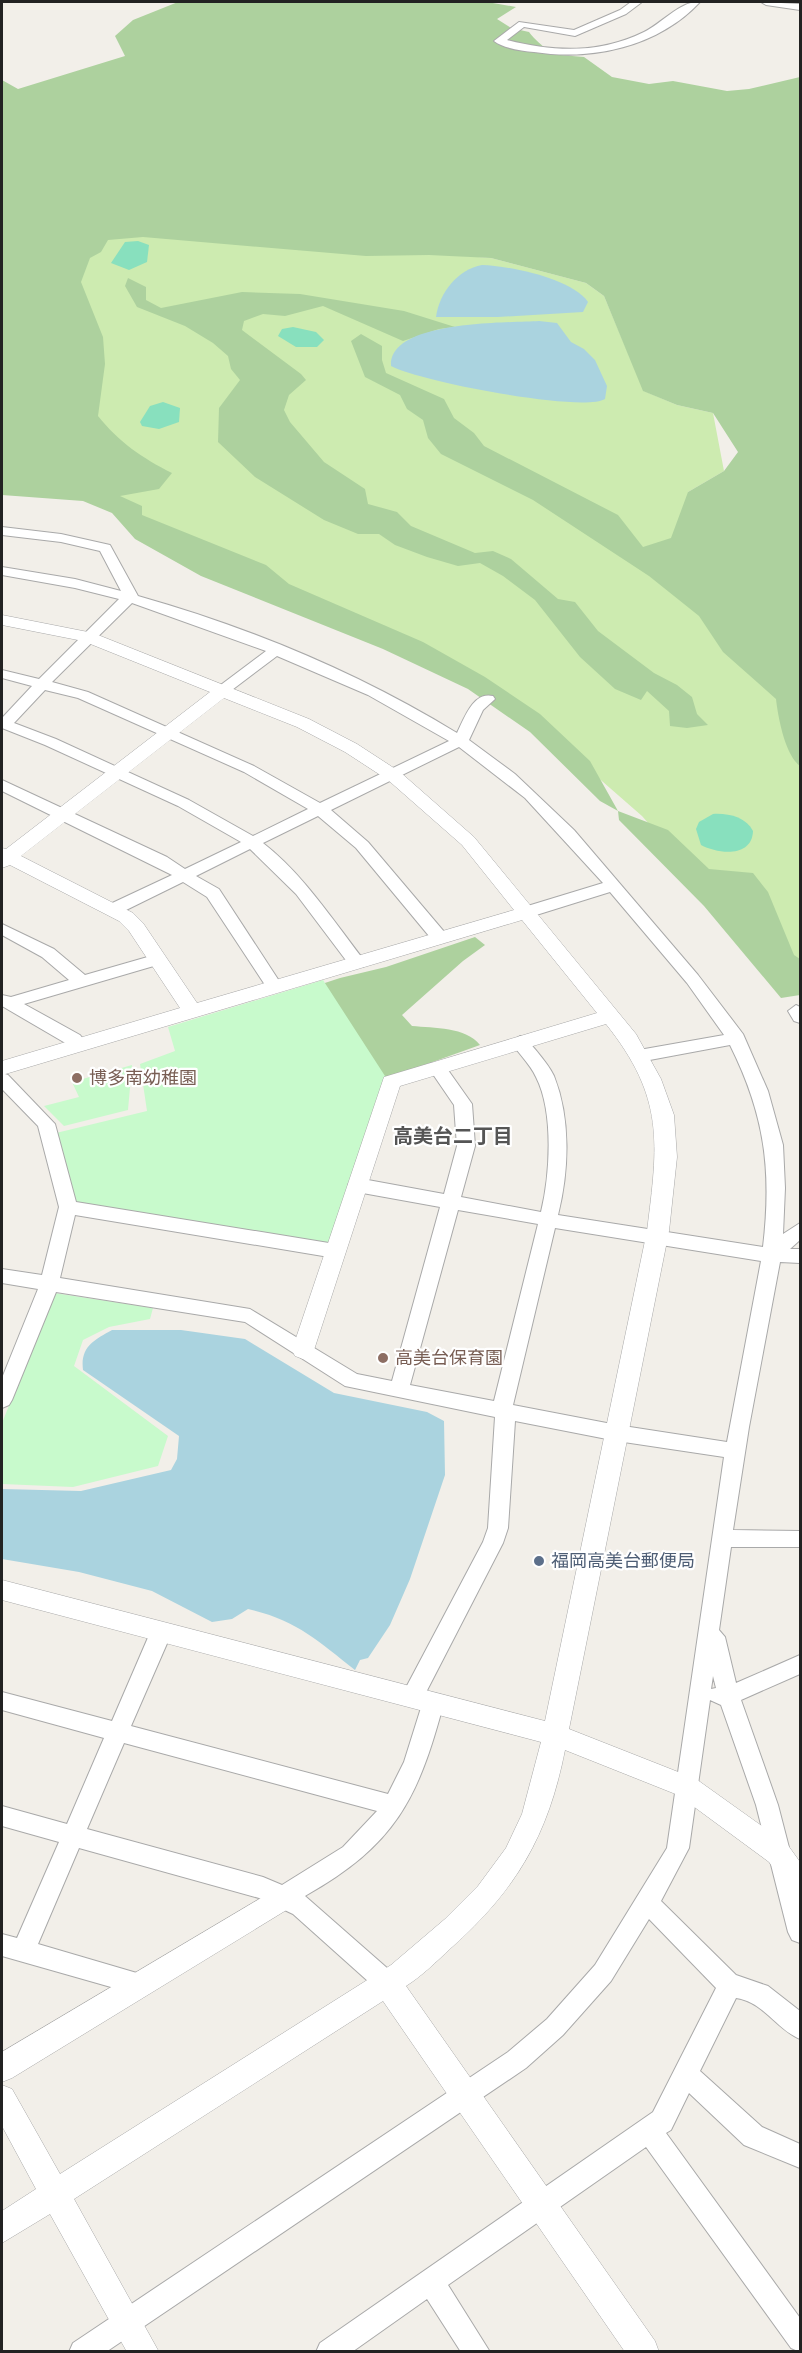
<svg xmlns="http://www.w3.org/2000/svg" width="802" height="2353" font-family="'Fira Sans Condensed','Noto Sans JP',sans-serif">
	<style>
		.grass { fill: #cdebb0 }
		.forest { fill: #add19e }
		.park { fill: #c8facc }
		.pitch { fill: #88e0be }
		.water { fill: #aad3df }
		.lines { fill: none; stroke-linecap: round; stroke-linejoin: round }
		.minor-casing { stroke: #a9a9a9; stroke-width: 2 }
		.tertiary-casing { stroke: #a9a9a9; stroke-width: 1 }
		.minor { fill: #fff; fill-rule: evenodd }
		.tertiary { fill: #fff; fill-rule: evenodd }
		.education-dot { fill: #8d6e63; stroke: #fff; stroke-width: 2 }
		.service-dot { fill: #5c6f8a; stroke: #fff; stroke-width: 2 }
		.labels { text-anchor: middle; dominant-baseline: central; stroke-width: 4.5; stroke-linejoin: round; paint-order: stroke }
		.education-label { font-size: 18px; fill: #785e54; stroke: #fff; text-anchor: start }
		.service-label { font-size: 18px; fill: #4e5e75; stroke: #fff; text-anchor: start }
		.neighbourhood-label { font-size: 20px; font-weight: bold; fill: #555; stroke: #fff }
	</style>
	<rect width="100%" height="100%" fill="#f2efe9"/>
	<polygon class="grass" points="107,229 491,258 586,283 604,296 644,391 677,405 713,413 724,471 688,492 771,629 800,744 800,995 642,816 500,692 122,517 88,405 67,268"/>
	<g class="forest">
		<path d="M178,2H487L516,7L497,19L511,28L529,32C535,41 543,44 549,54L584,57L612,77L649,84L673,81L727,91L749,89L800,77V766C785,755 778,717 776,699L723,652L699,616L649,576L533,500L441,454L428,438L423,420L407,409L400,395L365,377L351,341L361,334L382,346V360L386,373L444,399L454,418L474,433L484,446L618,515L643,547L671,538L688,492L724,471L738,452L713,413L677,405L643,391L604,296L586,283L491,258L429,255L366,256L143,237L108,240L101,252L90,258L81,282L103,337L105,364L98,416C119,442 142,458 172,473L159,489L120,496L142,506V515L266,565L289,584L423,642L485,677L540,714L590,761L618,811L668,830L709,869L753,873L768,892L794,955L800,959V995L781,998L704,906L619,820L618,811L600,801L530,732L468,689L383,649L201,576L135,539L112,513L83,501L2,495V80L18,89L125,56L115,36L133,20Z"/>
		<polygon points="128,278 146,287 146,300 161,308 242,292 300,294 404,311 455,327 439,329 403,341 323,306 285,316 263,314 244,321 242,330 301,374 306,380 289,395 284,410 290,422 324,462 365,489 368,504 397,512 411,526 475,553 493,551 511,559 558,599 575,602 598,631 654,673 677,685 692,697 697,714 708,725 687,728 670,726 669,711 647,691 641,700 615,689 580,657 535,600 503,576 480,563 458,566 427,557 395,545 379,534 358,534 324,520 255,477 218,442 219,408 240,380 231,369 228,356 213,343 185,326 137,307 125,286"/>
		<path d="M475,937L485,945L463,961L402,1015L412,1026C434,1028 466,1027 480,1045L377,1082L145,1116L243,1010L340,978L386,967Z"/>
	</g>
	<g class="park">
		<polygon points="323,980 385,1076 328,1244 74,1202 56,1133 147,1111 140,1064 175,1051 168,1027"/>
		<polygon points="132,1065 128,1110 64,1126 44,1106 79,1097 72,1082"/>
		<polygon points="54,1293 153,1308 150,1319 109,1327 83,1340 74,1366 168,1436 158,1466 73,1487 2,1484 2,1423"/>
	</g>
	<g class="pitch">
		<polygon points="138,241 149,245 147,262 129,270 111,263 125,242"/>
		<polygon points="293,327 316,332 324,340 317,347 296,347 278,336 282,329"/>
		<polygon points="163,402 180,408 179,422 159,429 142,426 140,422 150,406"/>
		<path d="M713,814C728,813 746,817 753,831C752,858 718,854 701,845L696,829L699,822Z"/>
	</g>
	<g class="water">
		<path d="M482,265C510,266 571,278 588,302L583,312L498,317H436C439,293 458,269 482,265Z"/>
		<path d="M539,321L557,323L571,342L584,349L595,360L607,386L605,399C582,413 418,381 391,366C389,320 507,323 539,321Z"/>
		<path d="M112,1330H181L245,1339L334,1393L427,1412L444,1421L445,1475L410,1579L390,1625L368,1658L360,1660L355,1670C317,1640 296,1620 248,1609L232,1619L212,1622L152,1591L79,1572L2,1559V1489L81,1491L171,1470L177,1459L179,1436L83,1370C80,1347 94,1340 112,1330Z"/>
	</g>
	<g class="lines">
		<g class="minor-casing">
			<g id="minor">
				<path d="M631,2H642L626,14L575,36L524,27L507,40C554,52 599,54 644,32C661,24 681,0 700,2C658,47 592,61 534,52C522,51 503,48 494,41L519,22L574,30L620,10Z"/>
				<polygon points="761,2 800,4 800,10 766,5"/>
				<path d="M2,527L61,534L110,545L138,596C248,627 359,673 457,733C464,719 473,691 493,696L495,699L483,710L469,740L515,774L574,830L698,975L743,1034L768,1091L783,1145L785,1188L783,1234L800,1223V1240L790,1249H800V1263L780,1262L749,1427L733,1530L800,1531V1547H731L719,1630L725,1637L736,1683L800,1655V1674L741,1700L778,1805L800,1890V1943L792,1940L788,1932L756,1805L721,1705L710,1700L689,1848L661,1901L736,1975L768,1986L800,2011V2039C776,2029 764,2002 736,1998L700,2071L762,2127L800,2144V2168L744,2145L689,2093L671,2130L666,2133L800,2318V2352L791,2348L646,2147L448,2285L490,2352H461L427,2299L352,2352H316L320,2343L653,2112L716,1988L649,1919L611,1981L563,2035L526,2068L106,2352H69L73,2343L508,2052L547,2019L595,1965L667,1848L724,1457L617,1441L515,1421L508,1528L503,1543L420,1704L412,1706L404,1704L401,1697L483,1542L488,1528L495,1417L345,1386L245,1322L56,1292L12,1400L9,1405L2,1408V1378L38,1289L2,1283V1269L42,1275L59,1207L38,1126L2,1089V1073L8,1075L55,1124L76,1202L335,1244L342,1246L344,1251L342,1256L335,1258L75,1215L60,1278L250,1309L357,1374L392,1381L440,1207L357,1192L351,1190L348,1185L351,1180L357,1178L444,1194L457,1146L454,1105L428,1067L431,1063H443L472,1104L475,1146L461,1197L541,1212C550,1175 554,1112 536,1077C530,1064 519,1054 511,1042L520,1036L526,1038C535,1050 548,1063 554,1076C571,1119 569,1171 558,1215L763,1247C772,1171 765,1115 730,1045L639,1062L630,1056L639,1050L724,1035L687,983L610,892L533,916H521L519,912L521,908L603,883L525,798L459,747L331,810L368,842L446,934L448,938L446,942H434L356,848L318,816L263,843C303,874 332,919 363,959L365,963L363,967H351L296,894L250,849L196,876L219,889L283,987L281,991H269L207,897L183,882L120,913H108L106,909L108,905L172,875L2,791V780L167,857L185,869L241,842L178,806L45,745L2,728V718L32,686L2,678V670L39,679L119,599L75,588L2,575V567L75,579L121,591L100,551L61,542L2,535ZM132,603L266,651L218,687L216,690L218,693H228L277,656L368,695L449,741L320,803L254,766L88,692L52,682ZM45,690L78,698L244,772L308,809L253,836L189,800L56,739L14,723ZM458,1210L538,1224L494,1401L410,1385ZM555,1228L761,1261L727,1442L617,1425L513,1405ZM713,1676L716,1688L711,1689Z"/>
				<polygon points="2,924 54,949 85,975 158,954 166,959 164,963 24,1004 80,1035 88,1045 79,1051 2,1006 2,995 11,997 69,980 42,957 2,935"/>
				<polygon points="796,1005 800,1007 800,1023 794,1021 788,1011"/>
				<path d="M161,1623L169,1626L172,1632L131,1726L388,1794L404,1762L425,1695L433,1693L441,1695L444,1702C418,1800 395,1845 305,1896L395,1975L399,1983L395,1991L387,1994L379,1991L293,1914L259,1898L79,1848L38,1944L147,1976L151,1984L147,1992L139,1995L2,1956V1934L17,1938L59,1842L2,1826V1806L67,1824L104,1738L2,1710V1692L112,1721L153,1626ZM124,1743L377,1811L343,1847L282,1885L263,1877L87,1829Z"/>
			</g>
		</g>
		<g class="tertiary-casing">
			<g id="tertiary">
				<path d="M2,615L93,633L309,719L357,744L400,772L474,837L636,1034L661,1079L674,1115L677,1157L669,1231L569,1729L696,1779L787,1844L800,1862V1895L791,1892L769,1862L678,1795L565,1750C548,1836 516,1890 451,1948C437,1961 422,1976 406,1986L655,2341L659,2352H625L383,2001L74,2199L159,2352H127L50,2214L2,2243V2211L36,2189L2,2126V2085L12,2089L60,2174L391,1965L445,1919L478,1886L506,1848L522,1814L541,1742L2,1600V1580L545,1721L647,1231C658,1143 665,1098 606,1024L400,1086L314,1350L311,1356L303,1359L295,1356L292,1350L384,1077L597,1013L522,920L2,1075V1061L180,1008L129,931L119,921L10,865L2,868V848L6,849L210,692L83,641L2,625ZM224,698L297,727L345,752L388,780L462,845L514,910L197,1003L143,923L133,913L21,856Z"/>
				<polygon points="283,1885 293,1888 296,1897 293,1906 12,2078 2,2082 2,2052"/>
			</g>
		</g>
		<use href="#minor" class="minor"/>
		<use href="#tertiary" class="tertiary"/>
	</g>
	<g class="education-dot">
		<circle cx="77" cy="1078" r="6"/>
		<circle cx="383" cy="1358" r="6"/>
	</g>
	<circle class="service-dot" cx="539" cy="1561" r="6"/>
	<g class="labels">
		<g class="education-label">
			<text x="89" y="1078">博多南幼稚園</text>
			<text x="395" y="1358">高美台保育園</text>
		</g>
		<g class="service-label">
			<text x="551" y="1561">福岡高美台郵便局</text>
		</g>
		<g class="neighbourhood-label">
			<text x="453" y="1136">高美台二丁目</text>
		</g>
	</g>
	<rect width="802" height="2353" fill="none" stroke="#222222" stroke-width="6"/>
</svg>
